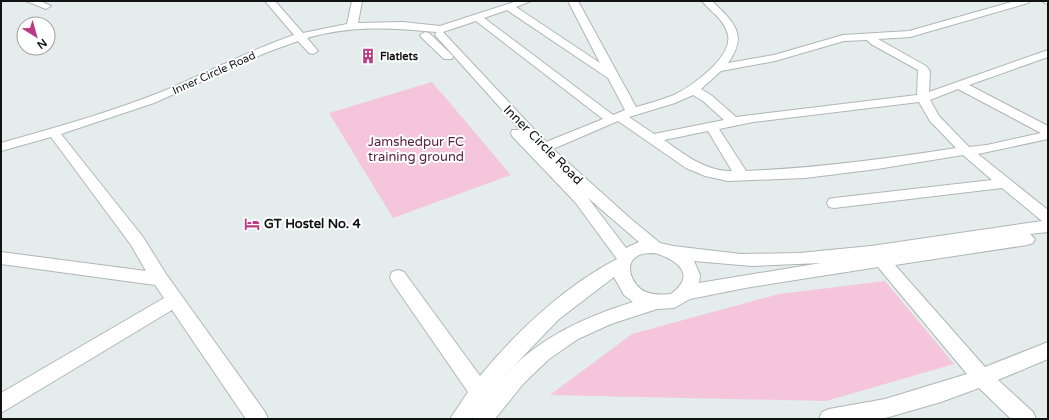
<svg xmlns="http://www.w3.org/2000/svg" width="1049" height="420" font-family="'Varela Round',sans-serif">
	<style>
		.green { fill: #f5c5db }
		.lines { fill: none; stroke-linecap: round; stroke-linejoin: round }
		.minor-casing { stroke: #afb7b6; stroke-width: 2 }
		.minor { fill: #fff; fill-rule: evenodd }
		.labels { text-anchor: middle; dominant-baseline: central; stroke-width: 4; stroke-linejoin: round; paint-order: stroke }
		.far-poi-label { font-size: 11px; font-weight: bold; fill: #111313; stroke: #fff; text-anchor: start }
		.far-street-label { font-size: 11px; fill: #111313; stroke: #fff }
		.park-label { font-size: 13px; fill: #571e3e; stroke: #fff }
		.street-label { font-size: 13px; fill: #111313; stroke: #fff }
		.poi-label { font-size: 13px; font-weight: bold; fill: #111313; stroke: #fff; text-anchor: start }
	</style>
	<rect width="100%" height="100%" fill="#e4ecec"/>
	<g class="green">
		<polygon points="432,82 511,175 393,218 329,113"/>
		<polygon points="885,281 954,364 826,401 550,395 632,334 779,294"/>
	</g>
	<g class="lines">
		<g class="minor-casing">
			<g id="minor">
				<polygon points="26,1 40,1 51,6 46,9"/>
				<path d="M265,1H275L303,33L347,24L352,1H362L358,23L403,22L440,26L517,1H531L516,7L600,63L568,1H578L636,107C648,104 661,100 674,95C691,87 733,57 728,35C725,20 711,12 702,1H712C733,22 749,34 728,63L774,55L843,35L909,31L1015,1H1030L1028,3L910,37L878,39L926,66L930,71L929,92L1048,50V57L969,85L1048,126V139L978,154L1048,210V232L1030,234L1035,239L1033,243L1027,245L895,265L985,367L1048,342V359L998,380L1033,412L1036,419H1011L979,388L941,402L882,419H819L822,412L829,409L885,399L967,374L878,267L745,288L690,299L674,308L657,309L611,324L578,339L549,359L523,384L495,419H473V417L472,419H450L468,392L392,282L390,277L392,272L398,270L404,272L480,376C517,331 565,286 617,259L575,202L512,136L511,133L512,130H520L436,36L435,34L437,32C391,28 353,25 307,38L318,51L313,54L309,53L298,41L265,53L154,103L61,134L143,237L166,274L265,412L268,419H246L172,310L1,413V393L164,298L155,285L1,264V252L146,271L131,245L51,137L1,151V143C57,127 112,112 166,90C209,72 250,50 294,35ZM507,10L608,78L625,110L613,115L484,18ZM476,21L603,119L546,142L443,32ZM867,40L871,44L918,70L917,95L736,117L711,95L701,89L721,71L775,61L844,41ZM958,89L1041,133L987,145L969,147L939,116L930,100ZM693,95L703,101L724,120L654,134L629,117L675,103ZM919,102L930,121L956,148C886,159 817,168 746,171L719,129L753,122ZM618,121L686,168L705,176L728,181L805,178L877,169L963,155L992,180L834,198L829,199L827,203L829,207L834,208L1002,188L1042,221L871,246L799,253L741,254L673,246L660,243L631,219L553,149ZM708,131L732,171C706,172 684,154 664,140ZM588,198L639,242L626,248ZM655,253C678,260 697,275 671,294C662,295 653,295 646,292C631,286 621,260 642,254C646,253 651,253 655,253ZM694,261L752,266L821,263L699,283L700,275ZM614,277L624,295L633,302C585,317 540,337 505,375L559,319Z"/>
				<polygon points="1042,1 1048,1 1048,5"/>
				<polygon points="425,32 429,33 452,55 453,57 452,59 444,59 421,37 420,35"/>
			</g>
		</g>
		<use href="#minor" class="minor"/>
	</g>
	<defs>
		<g id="building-bare" transform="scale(1.2)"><path d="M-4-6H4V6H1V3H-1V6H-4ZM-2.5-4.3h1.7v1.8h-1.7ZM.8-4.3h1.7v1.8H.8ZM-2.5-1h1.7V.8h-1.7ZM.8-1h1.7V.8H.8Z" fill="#ba3a84" stroke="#fff" stroke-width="2.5" paint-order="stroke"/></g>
		<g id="hotel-bare" transform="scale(1.2)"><path d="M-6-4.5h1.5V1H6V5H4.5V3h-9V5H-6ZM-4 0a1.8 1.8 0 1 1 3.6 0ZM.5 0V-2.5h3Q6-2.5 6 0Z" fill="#ba3a84" stroke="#fff" stroke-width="2.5" paint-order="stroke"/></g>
	</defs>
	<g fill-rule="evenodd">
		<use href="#building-bare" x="368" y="56"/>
		<use href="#hotel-bare" x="252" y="224"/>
	</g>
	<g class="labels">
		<g class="far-poi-label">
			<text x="380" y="56">Flatlets</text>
		</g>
		<g class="far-street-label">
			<text transform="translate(214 73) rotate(-24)">Inner Circle Road</text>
		</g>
		<g class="park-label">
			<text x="416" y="142">Jamshedpur FC<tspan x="416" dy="15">training ground</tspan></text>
		</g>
		<g class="street-label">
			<text transform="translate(543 145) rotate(45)">Inner Circle Road</text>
		</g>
		<g class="poi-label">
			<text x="264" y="224">GT Hostel No. 4</text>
		</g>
	</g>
	<rect width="1049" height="420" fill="none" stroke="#111313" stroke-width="4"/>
	<g transform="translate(36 36) rotate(143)"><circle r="19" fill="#ffffff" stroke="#a0a1a1"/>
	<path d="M0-3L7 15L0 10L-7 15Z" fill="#ba3a84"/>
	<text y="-6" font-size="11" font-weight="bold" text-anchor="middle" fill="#111313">N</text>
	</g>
</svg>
